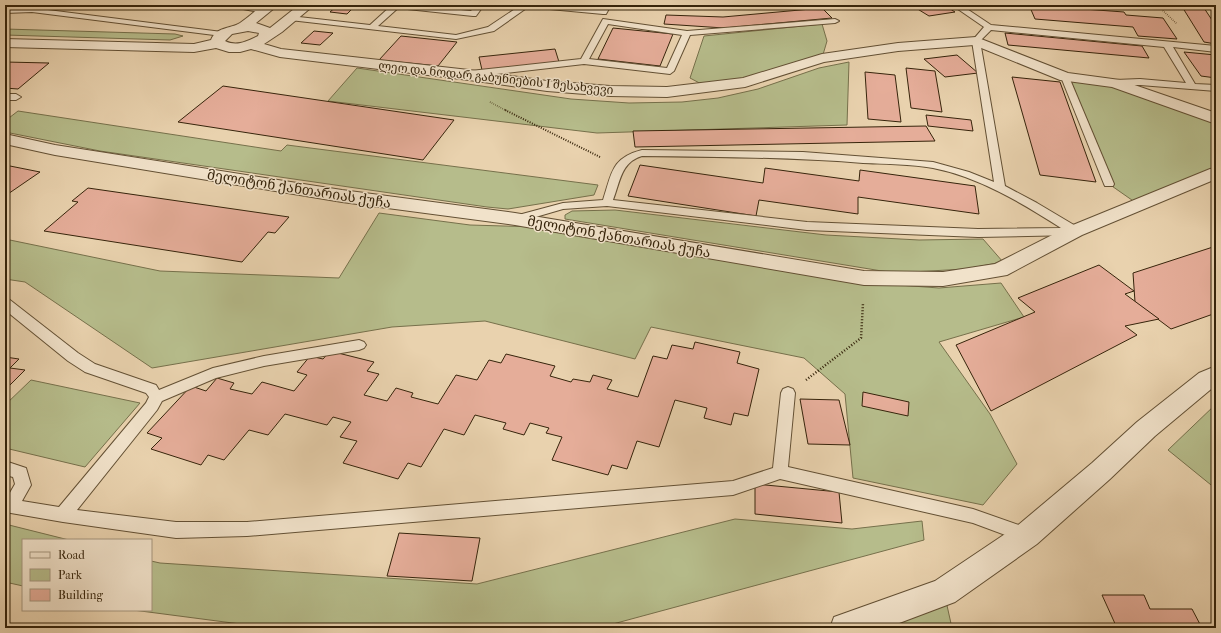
<svg xmlns="http://www.w3.org/2000/svg" width="1221" height="633" font-family="'IM FELL French Canon','Noto Serif Georgian',serif">
	<style>
		.green { fill: #b6bc8b; stroke: #76704b }
		.building { fill: #e5ad99; stroke: #36240b }
		.lines { fill: none; stroke-linecap: round; stroke-linejoin: round }
		.lane-casing { stroke: #635034; stroke-width: 2 }
		.street-casing { stroke: #635034; stroke-width: 2 }
		.path-far2 { stroke: #36240b; stroke-width: 1.5; stroke-dasharray: 0.5 1.5; stroke-linecap: butt }
		.path-far1 { stroke: #36240b; stroke-width: 2; stroke-dasharray: 1 1.5; stroke-linecap: butt }
		.path { stroke: #36240b; stroke-width: 2.5; stroke-dasharray: 1 2; stroke-linecap: butt }
		.lane { fill: #f1e2ca; fill-rule: evenodd }
		.street { fill: #f1e2ca; fill-rule: evenodd }
		.labels { text-anchor: middle; dominant-baseline: central; stroke-width: 3; stroke-linejoin: round; paint-order: stroke }
		.far-street-label { font-size: 12px; fill: #36240b; stroke: #f1e2ca }
		.street-label { font-size: 14px; fill: #36240b; stroke: #f1e2ca }
	</style>
	<rect width="100%" height="100%" fill="#e9d2ae"/>
	<filter id="stains"><feTurbulence type="fractalNoise" baseFrequency=".005" numOctaves="4"/><feColorMatrix values="0 0 0 0 .2 0 0 0 0 .09 0 0 0 0 .02 0 0 0 .5 -.17"/></filter>
	<radialGradient id="worn" r=".72"><stop offset=".6" stop-color="#630" stop-opacity="0"/><stop offset="1" stop-color="#630" stop-opacity=".3"/></radialGradient>
	<g class="green">
		<polygon points="822,24 827,41 822,58 745,82 707,87 690,78 704,36"/>
		<polygon points="5,29 175,34 183,36 170,40 5,35"/>
		<polygon points="849,62 847,125 597,133 328,101 357,68 571,99 629,103 682,102 718,98 758,89 819,68"/>
		<polygon points="1065,77 1138,89 1216,118 1216,173 1139,205 1109,184"/>
		<polygon points="18,111 281,151 287,145 598,185 594,195 508,209 487,207 100,151 5,132 5,121"/>
		<polygon points="615,210 826,235 919,240 983,239 1003,262 965,269 894,273 565,219 565,215 572,211"/>
		<polygon points="379,213 470,225 538,227 844,281 939,288 1001,283 1024,317 939,342 990,414 1017,464 983,505 853,478 845,394 804,358 651,327 635,359 485,321 392,327 152,368 25,282 5,279 5,239 160,271 339,278"/>
		<polygon points="31,380 140,403 85,467 5,448 5,405"/>
		<polygon points="1216,404 1216,489 1168,450"/>
		<polygon points="735,519 852,529 922,521 924,540 598,628 271,628 133,610 151,610 151,561 160,563 477,584"/>
		<polygon points="5,524 69,540 23,540 23,586 5,582"/>
		<polygon points="944,592 952,628 849,628"/>
	</g>
	<g class="building">
		<polygon points="338,5 356,5 347,14 330,12"/>
		<polygon points="412,5 472,5 467,11"/>
		<polygon points="911,5 944,5 955,12 929,16"/>
		<polygon points="1029,5 1124,12 1126,15 1163,18 1177,39 1138,36 1133,27 1035,19"/>
		<polygon points="1181,5 1202,5 1216,26 1216,44 1204,42"/>
		<polygon points="822,8 832,18 724,28 664,24 666,15 723,17"/>
		<polygon points="613,28 673,34 660,66 598,59"/>
		<polygon points="314,31 333,33 320,45 301,43"/>
		<polygon points="1005,33 1142,46 1149,58 1008,45"/>
		<polygon points="401,36 457,42 438,66 379,60"/>
		<polygon points="555,49 559,62 482,70 479,57"/>
		<polygon points="1184,52 1216,55 1216,78 1201,76"/>
		<polygon points="957,55 978,73 945,77 924,59"/>
		<polygon points="5,62 49,63 18,89 5,88"/>
		<polygon points="906,68 935,71 942,112 911,108"/>
		<polygon points="865,72 895,75 901,122 868,119"/>
		<polygon points="1012,77 1060,82 1096,182 1040,175"/>
		<polygon points="223,86 454,120 423,160 178,122"/>
		<polygon points="926,115 971,120 973,131 928,126"/>
		<polygon points="926,126 935,141 635,147 633,131"/>
		<polygon points="5,165 40,172 5,196"/>
		<polygon points="640,165 763,183 765,168 859,181 860,170 975,186 979,214 858,197 858,214 759,200 756,216 628,196"/>
		<polygon points="88,188 289,217 275,233 268,232 242,262 44,231 78,202 72,201"/>
		<polygon points="1216,246 1216,313 1171,329 1135,302 1133,273"/>
		<polygon points="1099,265 1134,291 1125,294 1159,319 1125,326 1137,335 991,411 956,345 1035,312 1018,298"/>
		<polygon points="695,342 740,352 737,363 759,369 748,416 734,413 731,425 704,418 707,408 675,400 659,447 637,441 627,469 612,465 608,475 552,460 562,437 546,433 549,428 530,423 524,435 503,429 506,423 475,415 464,435 444,429 421,467 408,463 398,479 343,463 357,441 340,437 351,422 333,417 327,425 285,414 268,435 249,430 224,460 208,455 201,465 151,449 162,438 147,433 191,386 206,391 217,378 234,383 230,389 252,394 262,382 294,391 307,375 297,372 310,356 323,359 330,351 374,362 367,371 379,374 364,395 387,401 396,388 413,393 411,397 438,404 456,375 477,380 489,360 501,363 506,354 555,366 550,376 571,382 573,379 590,382 593,375 612,380 607,389 638,397 653,356 667,359 672,345 693,349"/>
		<polygon points="5,357 19,359 10,368 25,370 5,390"/>
		<polygon points="863,392 909,402 908,416 862,406"/>
		<polygon points="800,399 839,400 850,445 808,444"/>
		<polygon points="755,484 839,492 842,523 755,514"/>
		<polygon points="399,533 480,538 472,581 387,576"/>
		<polygon points="1102,595 1144,595 1150,609 1192,609 1202,628 1117,628"/>
	</g>
	<g class="lines">
		<g class="lane-casing">
			<g id="lane">
				<polygon points="229,5 245,5 266,9 267,11 263,13 233,7"/>
				<polygon points="392,5 409,5 471,11 476,5 484,5 476,16 473,16 398,8 378,26 456,35 488,27 521,5 554,5 601,9 603,5 611,5 606,14 603,14 528,7 494,31 456,39 290,20 286,18 290,16 370,25"/>
				<path d="M952,5H961L991,25L1216,46V52L1173,47L1195,84L1216,85V91L1140,85H1112L1110,83L1112,81L1115,80L1140,79L1186,83L1164,47L991,30L980,41L1005,186L1037,203L1079,228L1081,231L1079,234L1075,235L978,237L807,230L607,206L563,209L515,223L511,221L509,219L511,217L563,203L603,200C612,173 611,158 642,150L803,152L933,162L969,172L994,182L972,41L984,27ZM642,156C716,157 790,157 863,163C886,164 911,164 933,168C979,177 1022,203 1061,228L978,229L807,222L613,200C620,182 621,162 642,156Z"/>
				<polygon points="32,8 222,32 226,34 222,36 32,12 5,13 5,9"/>
				<path d="M603,19L687,31L835,19L839,21L835,23L690,35L674,71L670,74L584,64L470,77L466,74L470,71L581,59ZM608,24L682,35L667,68L589,59Z"/>
				<polygon points="1065,74 1069,77 1114,184 1113,186 1105,186 1104,184 1061,77"/>
				<polygon points="5,94 16,94 21,97 16,100 5,100"/>
				<polygon points="5,299 10,300 78,353 95,364 156,385 159,390 213,368 264,356 359,340 364,342 366,345 364,348 359,350 264,366 216,378 162,401 157,410 77,510 176,522 247,522 733,481 773,468 781,393 783,389 788,387 793,389 795,393 788,467 973,509 1033,530 1035,535 1033,540 1027,543 973,523 780,479 733,495 247,536 176,538 63,522 5,512 5,498 7,498 15,484 13,477 5,475 5,461 26,468 31,485 22,501 59,507 146,403 149,397 146,393 85,372 68,361 5,310"/>
			</g>
		</g>
		<g class="street-casing">
			<g id="street">
				<path d="M263,5H278L256,23L270,28L299,5H314L282,32L264,44L281,49L469,70L547,81L610,86L667,87L743,78L822,54L898,43L976,37L1068,73L1120,80L1216,113V124L1112,87L1060,80L974,45L898,51L824,62L745,87L667,97L610,96L547,91L469,80L280,57L251,49L240,52H229L216,48L194,52L5,47V39L194,44L211,40C216,27 230,29 240,23C248,18 255,11 263,5ZM248,31L259,33L258,36C247,41 237,47 225,41L232,34Z"/>
				<polygon points="5,134 55,145 342,190 515,213 864,271 943,272 995,264 1068,227 1210,169 1216,168 1216,179 1082,235 1007,275 943,286 864,285 515,225 342,202 55,155 5,144"/>
				<polygon points="1216,366 1216,385 1155,436 1110,479 1037,544 955,602 886,628 830,628 834,617 935,581 1017,526 1092,463 1137,422 1199,373"/>
			</g>
		</g>
		<g class="path-far2">
			<polyline points="1157,5 1177,24"/>
			<polyline points="490,102 507,111"/>
		</g>
		<polyline class="path-far1" points="505,110 600,157"/>
		<polyline class="path" points="806,380 861,338 863,303"/>
		<use href="#lane" class="lane"/>
		<use href="#street" class="street"/>
	</g>
	<g class="labels">
		<g class="far-street-label">
			<text transform="translate(496 78) rotate(6)">ლეო და ნოდარ გაბუნიების I შესახვევი</text>
		</g>
		<g class="street-label">
			<text transform="translate(299 189) rotate(9)">მელიტონ ქანთარიას ქუჩა</text>
			<text transform="translate(619 237) rotate(10)">მელიტონ ქანთარიას ქუჩა</text>
		</g>
	</g>
	<rect width="1221" height="633" fill="none" stroke="#e9d2ae" stroke-width="20"/>
	<rect x="6" y="6" width="1209" height="621" fill="none" stroke="#36240b" stroke-width="2"/>
	<rect x="10" y="10" width="1201" height="613" fill="none" stroke="#36240b"/>
	<rect x="22" y="539" width="130" height="72" fill="#f1e2ca" stroke="#a6967e"/>
	<rect x="30" y="552" width="20" height="6" fill="#f1e2ca" stroke="#a6967e"/>
	<text x="58" y="559" font-size="12" fill="#36240b">Road</text>
	<rect x="30" y="569" width="20" height="12" fill="#b6bc8b" stroke="#a6967e"/>
	<text x="58" y="579" font-size="12" fill="#36240b">Park</text>
	<rect x="30" y="589" width="20" height="12" fill="#e5ad99" stroke="#a6967e"/>
	<text x="58" y="599" font-size="12" fill="#36240b">Building</text>
	<rect width="100%" height="100%" filter="url(#stains)"/>
	<rect width="100%" height="100%" fill="url(#worn)"/>
</svg>
